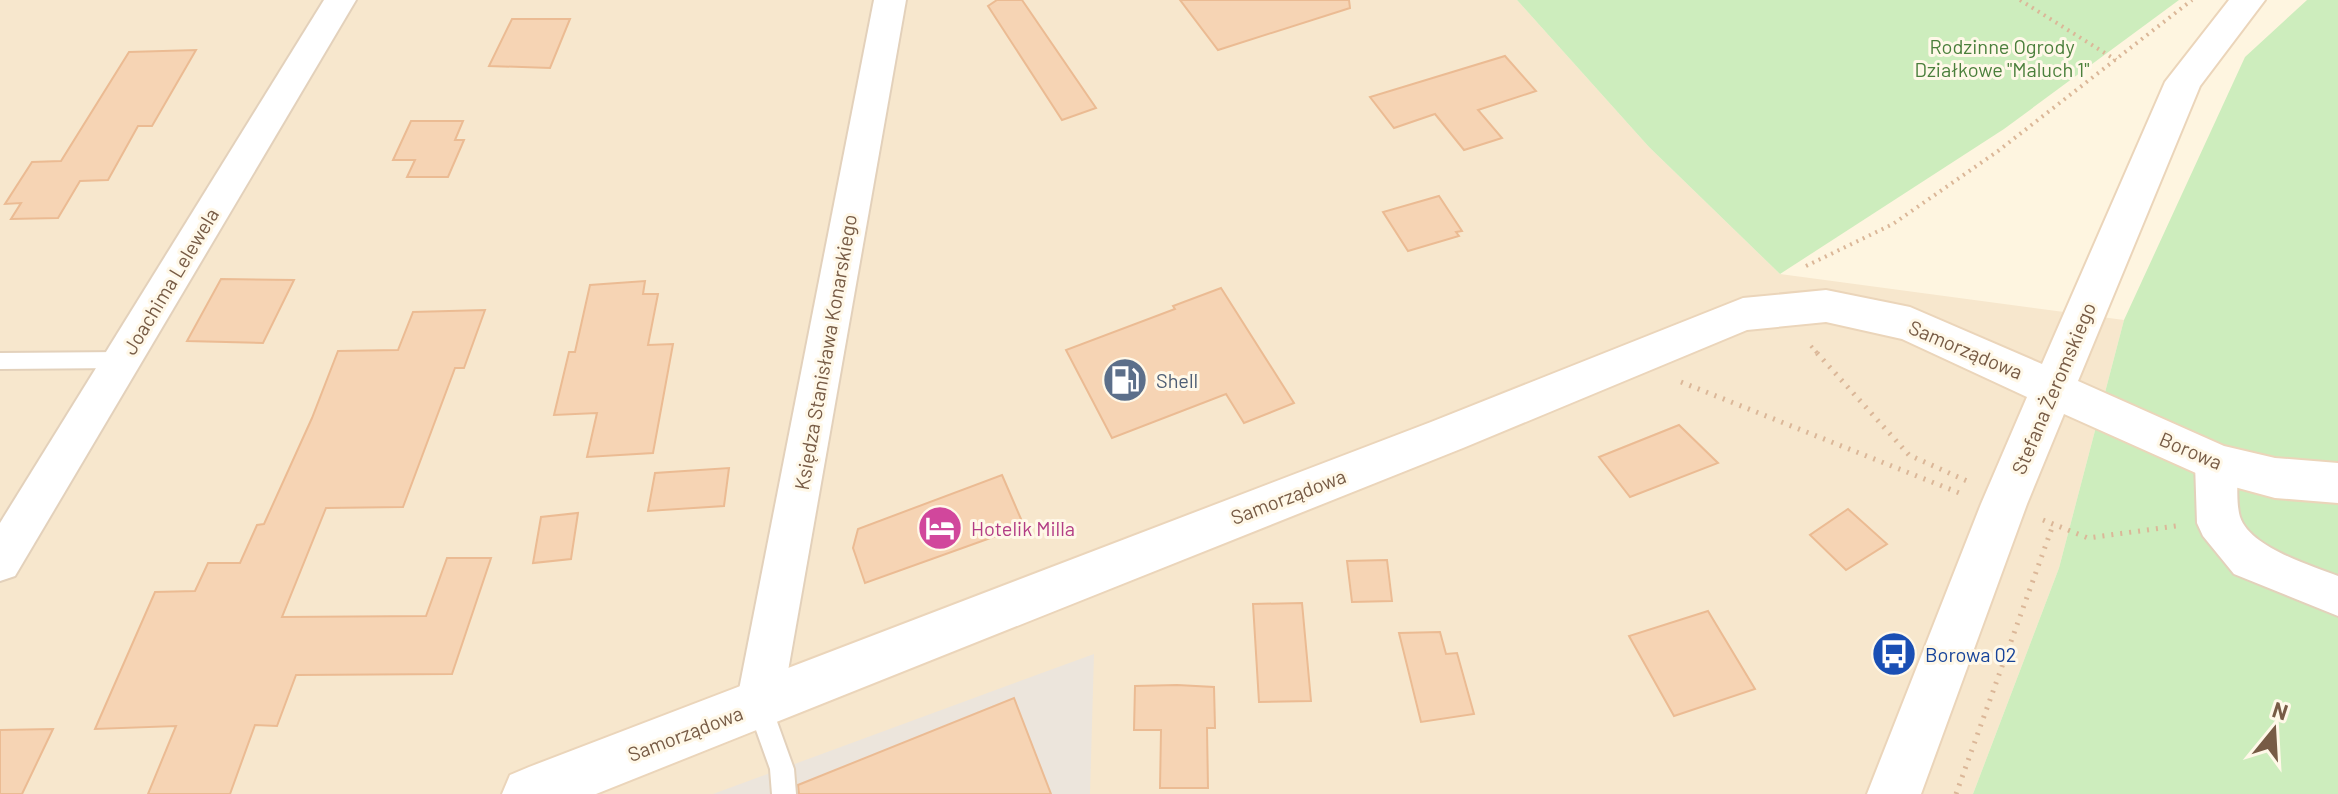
<svg xmlns="http://www.w3.org/2000/svg" width="2338" height="794" font-family="Barlow,sans-serif">
	<style>
		.residential { fill: #f7e7cd }
		.industrial { fill: #ece5dc }
		.green { fill: #cdedbd }
		.building { fill: #f6d4b4; stroke: #ebbb93; stroke-width: 2 }
		.lines { fill: none; stroke-linecap: round; stroke-linejoin: round }
		.lane-casing { stroke: #e3d1bb; stroke-width: 4 }
		.street-casing { stroke: #e3d1bb; stroke-width: 4 }
		.secondary-casing { stroke: #ebd5ba; stroke-width: 4 }
		.path-far1 { stroke: #dbb798; stroke-width: 4; stroke-dasharray: 2 5; stroke-linecap: butt }
		.path { stroke: #dbb798; stroke-width: 5; stroke-dasharray: 2 7; stroke-linecap: butt }
		.lane { fill: #fff; fill-rule: evenodd }
		.street { fill: #fff; fill-rule: evenodd }
		.secondary { fill: #fff; fill-rule: evenodd }
		.labels { text-anchor: middle; dominant-baseline: central; stroke-width: 6; stroke-linejoin: round; paint-order: stroke }
		.park-label { font-size: 20px; fill: #4a7f3b; stroke: #fff8e8 }
		.street-label { font-size: 20px; fill: #775b45; stroke: #fff8e8 }
		.service-label { font-size: 20px; fill: #4e5e75; stroke: #fff8e8; text-anchor: start }
		.hotel-label { font-size: 20px; fill: #b23c85; stroke: #fff8e8; text-anchor: start }
		.transit-label { font-size: 20px; fill: #164399; stroke: #fff8e8; text-anchor: start }
	</style>
	<rect width="100%" height="100%" fill="#fef5e0"/>
	<polygon class="residential" points="0,0 1517,0 1649,147 1780,274 2124,320 2059,568 1973,794 0,794"/>
	<polygon class="industrial" points="1094,654 1090,794 713,794 1050,670"/>
	<g class="green">
		<polygon points="1517,0 2179,0 2004,129 1780,274 1649,147"/>
		<polygon points="2307,0 2338,0 2338,794 1973,794 2059,568 2124,320 2245,57"/>
	</g>
	<g class="building">
		<polygon points="997,0 1022,0 1096,108 1062,120 988,6"/>
		<polygon points="1180,0 1349,0 1350,8 1218,50"/>
		<polygon points="512,19 570,19 550,68 489,66"/>
		<polygon points="196,50 152,126 138,126 108,180 80,181 58,218 11,219 21,203 5,204 32,162 61,161 129,52"/>
		<polygon points="1505,56 1536,91 1478,110 1502,138 1464,150 1435,114 1394,128 1370,97"/>
		<polygon points="411,121 463,121 455,140 464,140 448,177 407,177 415,160 393,160"/>
		<polygon points="1439,196 1462,231 1456,232 1459,236 1408,251 1383,212"/>
		<polygon points="221,279 294,280 263,343 187,341"/>
		<polygon points="645,281 643,294 658,294 648,345 673,344 653,453 587,457 597,413 554,415 569,352 575,352 590,285"/>
		<polygon points="1221,288 1294,403 1244,423 1226,394 1112,438 1066,350 1175,309 1173,306"/>
		<polygon points="485,310 464,368 455,368 403,507 326,508 282,617 426,616 447,558 491,558 452,674 296,675 277,726 255,725 230,794 148,794 176,726 95,729 155,592 195,591 208,563 240,563 257,525 264,524 312,418 338,351 398,350 413,312"/>
		<polygon points="1679,425 1718,463 1630,497 1599,457"/>
		<polygon points="729,468 724,506 648,511 655,473"/>
		<polygon points="1002,475 1024,526 865,583 853,548 858,529"/>
		<polygon points="1848,509 1887,544 1846,570 1810,535"/>
		<polygon points="578,513 571,559 533,563 541,517"/>
		<polygon points="1387,560 1392,601 1352,602 1347,561"/>
		<polygon points="1302,603 1311,701 1259,702 1253,604"/>
		<polygon points="1708,611 1755,689 1674,716 1629,636"/>
		<polygon points="1440,632 1446,654 1457,653 1474,714 1421,722 1399,633"/>
		<polygon points="1177,685 1214,687 1215,728 1207,728 1208,788 1160,788 1161,730 1134,730 1135,686"/>
		<polygon points="1014,698 1051,794 799,794 798,785"/>
		<polygon points="53,729 22,794 0,794 0,730"/>
	</g>
	<g class="lines">
		<g class="lane-casing">
			<g id="lane">
				<polygon points="122,352 129,354 132,360 129,366 122,368 0,369 0,353"/>
				<polygon points="759,694 767,697 771,705 794,769 796,794 772,794 770,769 747,705 751,697"/>
			</g>
		</g>
		<g class="street-casing">
			<g id="street">
				<polygon points="324,0 356,0 15,576 0,581 0,523"/>
				<polygon points="874,0 906,0 782,705 775,721 759,727 743,721 736,705"/>
				<path d="M2216,445L2231,451C2241,471 2235,491 2239,513C2245,546 2310,565 2338,576V616L2234,574L2203,536L2197,523L2195,463L2201,451Z"/>
			</g>
		</g>
		<g class="secondary-casing">
			<polygon id="secondary" points="2229,0 2265,0 2200,86 2078,381 2224,446 2275,458 2338,463 2338,503 2275,498 2216,482 2064,414 2027,504 1921,794 1867,794 1981,504 2027,397 1902,339 1826,322 1747,330 1463,448 596,794 502,794 510,775 529,767 1431,422 1743,298 1826,290 1910,307 2042,364 2165,82"/>
		</g>
		<g class="path-far1">
			<polyline points="2020,0 2116,60"/>
			<polyline points="1806,266 1893,224 1998,151 2192,0"/>
			<polyline points="1811,346 1819,355"/>
		</g>
		<g class="path">
			<polyline points="1817,353 1909,455 1967,481"/>
			<polyline points="1681,382 1962,494"/>
			<polyline points="2043,520 2088,538 2176,526"/>
			<polyline points="1956,794 2053,525"/>
		</g>
		<use href="#lane" class="lane"/>
		<use href="#street" class="street"/>
		<use href="#secondary" class="secondary"/>
	</g>
	<defs>
		<g id="fuel-disc" transform="scale(2.3)"><circle r="9.5" fill="#5c6f8a" stroke="#fff8e8"/><path d="M-5.5-6h7V0h2V4h1.3V-2.5L3-4.5l.8-.8L6-3V5H2.5V1h-1V6h-7ZM-4.2-4.7v3.2H.2V-4.7Z" fill="#fff"/></g>
		<g id="hotel-disc" transform="scale(2.3)"><circle r="9.5" fill="#d1479c" stroke="#fff8e8"/><path d="M-6-4.5h1.5V1H6V5H4.5V3h-9V5H-6ZM-4 0a1.8 1.8 0 1 1 3.6 0ZM.5 0V-2.5h3Q6-2.5 6 0Z" fill="#fff"/></g>
		<g id="bus-disc" transform="scale(2.3)"><circle r="9.5" fill="#1a4fb4" stroke="#fff8e8"/><path d="M-5-6H5V4H4V6H2V4H-2V6H-4V4H-5ZM-3.5-4V0h7V-4ZM-3.5 1.2v1.5H-2V1.2ZM2 1.2v1.5H3.5V1.2Z" fill="#fff"/></g>
	</defs>
	<g fill-rule="evenodd">
		<use href="#fuel-disc" x="1125" y="380"/>
		<use href="#hotel-disc" x="940" y="528"/>
		<use href="#bus-disc" x="1894" y="654"/>
	</g>
	<g class="labels">
		<g class="park-label">
			<text x="2002" y="46">Rodzinne Ogrody<tspan x="2002" dy="23">Działkowe "Maluch 1"</tspan></text>
		</g>
		<g class="street-label">
			<text transform="translate(170 281) rotate(-59)">Joachima Lelewela</text>
			<text transform="translate(1966 349) rotate(23)">Samorządowa</text>
			<text transform="translate(825 352) rotate(-80)">Księdza Stanisława Konarskiego</text>
			<text transform="translate(2053 388) rotate(-67)">Stefana Żeromskiego</text>
			<text transform="translate(2191 450) rotate(23)">Borowa</text>
			<text transform="translate(1288 496) rotate(-21)">Samorządowa</text>
			<text transform="translate(685 733) rotate(-21)">Samorządowa</text>
		</g>
		<g class="service-label">
			<text x="1156" y="380">Shell</text>
		</g>
		<g class="hotel-label">
			<text x="971" y="528">Hotelik Milla</text>
		</g>
		<g class="transit-label">
			<text x="1925" y="654">Borowa 02</text>
		</g>
	</g>
	<g transform="translate(2274 730) rotate(18)" stroke="#fff8e8" stroke-width="6" paint-order="stroke">
	<path d="M0-6L14 30L0 20L-14 30Z" fill="#775b45"/>
	<text y="-12" font-size="22" font-weight="bold" text-anchor="middle" fill="#775b45">N</text>
	</g>
</svg>
